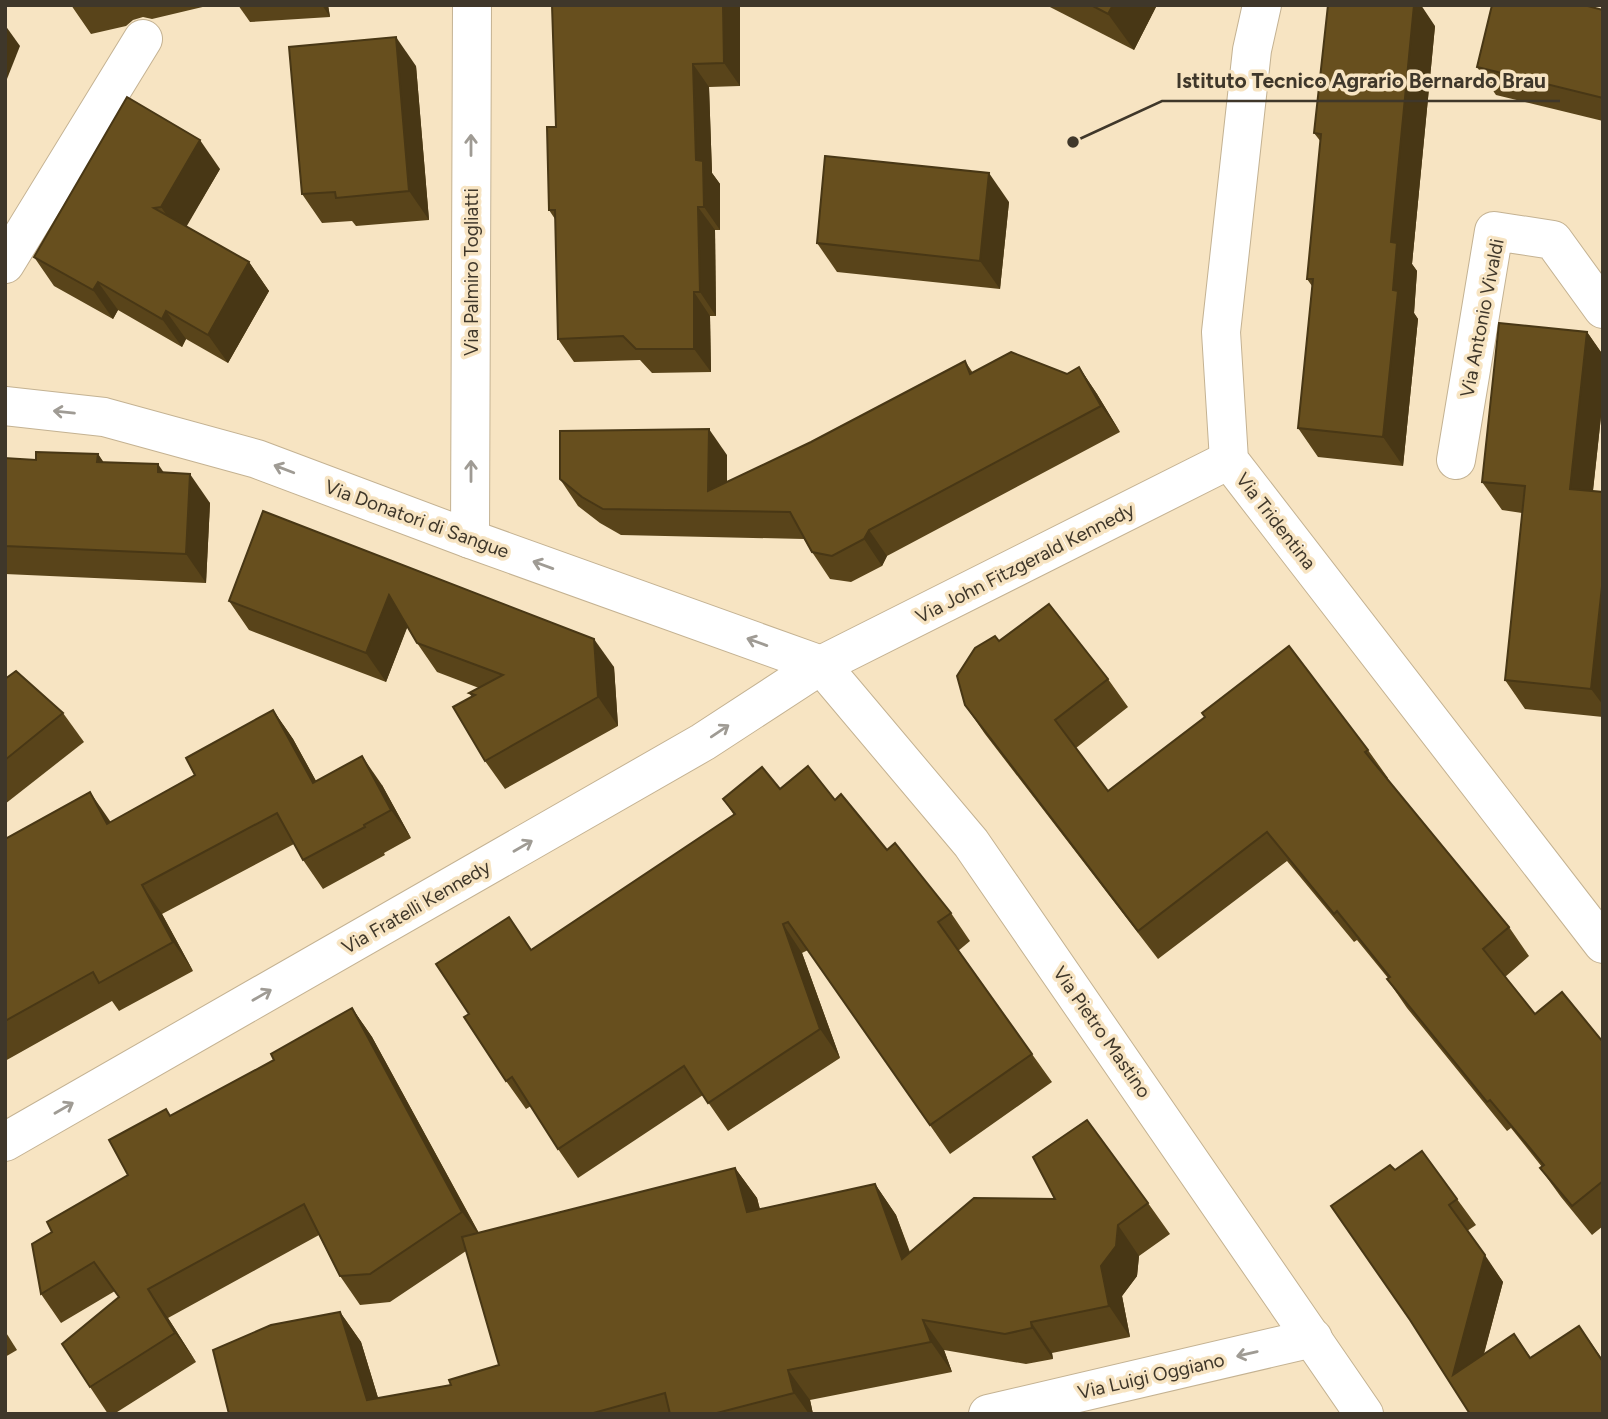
<svg xmlns="http://www.w3.org/2000/svg" width="1608" height="1419" font-family="Figtree,sans-serif">
	<style>
		.lines { fill: none; stroke-linecap: round; stroke-linejoin: round }
		.minor-casing { stroke: #c4b292; stroke-width: 40 }
		.minor { stroke: #fff; stroke-width: 38 }
		.wall { fill: #59441a }
		.shaded-wall { fill: #483715 }
		.building { fill: #674f1e; stroke: #483715; stroke-width: 2 }
		.oneway { stroke: #9f9b94 }
		.labels { text-anchor: middle; dominant-baseline: central; stroke-width: 7; stroke-linejoin: round; paint-order: stroke }
		.street-label { font-size: 19px; fill: #3f372a; stroke: #f7e4c2 }
		.leader { fill: none; stroke: #3f372a; stroke-width: 2.5 }
		.callout-dot { fill: #3f372a; stroke: #f7e4c2; stroke-width: 2.5 }
		.callout-label { font-size: 21px; text-anchor: middle; font-weight: bold; fill: #3f372a; stroke: #f7e4c2; stroke-width: 7; stroke-linejoin: round; paint-order: stroke }
	</style>
	<rect width="100%" height="100%" fill="#f7e4c2"/>
	<g class="lines">
		<g class="minor-casing">
			<g id="minor">
				<polyline points="1262,5 1252,50 1221,332 1229,460 1603,944"/>
				<polyline points="5,264 143,39"/>
				<polyline points="5,406 104,417 257,459 470,539 821,665"/>
				<polyline points="1456,460 1494,231 1553,240 1603,309"/>
				<polyline points="470,539 472,5"/>
				<polyline points="821,665 971,843 1364,1414"/>
				<polyline points="5,1142 703,742 821,665 1229,460"/>
				<polyline points="988,1414 1313,1338"/>
			</g>
		</g>
		<use href="#minor" class="minor"/>
	</g>
	<g class="wall">
		<polygon points="71,5 211,5 152,19 143,17 133,20 126,26 91,34"/>
		<polygon points="238,5 328,5 330,17 250,22"/>
		<polygon points="740,5 740,86 709,87 712,173 720,184 720,230 715,230 716,316 710,316 711,372 652,373 640,360 574,362 558,339 555,219 549,210 556,127"/>
		<polygon points="1046,5 1157,5 1134,50"/>
		<polygon points="1603,10 1603,121 1496,95 1477,67"/>
		<polygon points="1435,26 1412,264 1417,271 1414,313 1418,319 1403,466 1318,457 1298,428 1312,286 1307,279 1321,142 1314,133"/>
		<polygon points="416,66 429,220 356,226 352,221 322,223 302,194"/>
		<polygon points="220,169 186,226 249,262 269,291 228,363 186,339 182,347 118,310 113,319 54,286 34,257"/>
		<polygon points="1009,202 1000,289 837,272 817,243"/>
		<polygon points="1587,332 1603,355 1603,398 1593,491 1603,492 1603,717 1525,709 1505,680 1522,513 1502,510 1482,482"/>
		<polygon points="965,361 973,373 1067,374 1079,367 1097,394 1120,432 887,556 882,566 851,582 830,579 812,552 804,539 621,535 600,523 578,506 560,479 727,455 727,482 811,442"/>
		<polygon points="98,454 103,462 164,473 210,503 206,583 5,574 5,458 36,460"/>
		<polygon points="263,511 614,667 618,726 505,789 485,761 472,697 469,693 479,688 437,672 417,643 407,627 386,682 249,630 229,601"/>
		<polygon points="999,641 1108,679 1128,707 1076,748 1108,791 1368,750 1388,778 1387,779 1509,927 1529,956 1505,977 1535,1014 1603,1042 1603,1226 1592,1235 1561,1197 1540,1168 1542,1167 1511,1128 1507,1131 1407,1008 1387,979 1388,978 1357,940 1354,942 1287,861 1158,959 985,734 965,705"/>
		<polygon points="5,679 63,713 84,742 5,804"/>
		<polygon points="273,710 293,739 316,781 382,785 411,838 384,853 385,855 323,889 303,860 294,844 162,914 193,971 119,1011 112,1001 5,1061 5,839 111,822 195,775"/>
		<polygon points="780,789 835,800 951,913 970,941 958,951 1052,1082 950,1154 808,950 802,953 840,1058 728,1131 703,1095 578,1178 558,1149 531,1106 526,1109 506,1081 469,1014 734,815 723,799"/>
		<polygon points="352,1008 372,1037 479,1233 735,1168 757,1198 760,1209 875,1184 896,1215 910,1252 1148,1203 1170,1234 1139,1256 1137,1276 1122,1296 1130,1337 1052,1353 1053,1359 1026,1364 944,1350 952,1372 810,1400 813,1414 229,1414 340,1312 361,1342 378,1398 451,1385 499,1365 466,1251 390,1302 360,1305 340,1276 319,1235 168,1318 196,1362 114,1414 108,1414 90,1387 119,1297 115,1291 61,1323 41,1294 52,1232 128,1175 170,1116 274,1060"/>
		<polygon points="1395,1170 1457,1199 1476,1225 1467,1231 1503,1282 1484,1354 1514,1334 1531,1358 1579,1326 1603,1360 1603,1414 1410,1320"/>
		<polygon points="5,1331 17,1350 5,1357"/>
	</g>
	<g class="shaded-wall">
		<polygon points="322,5 328,5 330,17"/>
		<polygon points="723,5 740,5 740,86 724,63"/>
		<polygon points="1113,5 1157,5 1134,50 1108,14"/>
		<polygon points="1414,5 1421,5 1435,26 1412,264 1417,271 1414,313 1418,319 1403,466 1383,437 1391,242"/>
		<polygon points="5,25 20,46 5,84"/>
		<polygon points="396,37 416,66 429,220 409,191"/>
		<polygon points="693,64 709,87 712,173 720,184 720,230 704,207 696,160"/>
		<polygon points="200,140 220,169 181,236 161,207"/>
		<polygon points="989,173 1009,202 1000,289 980,261"/>
		<polygon points="698,207 715,230 716,316 700,292"/>
		<polygon points="249,262 269,291 228,363 208,335"/>
		<polygon points="98,282 118,310 113,319 93,290"/>
		<polygon points="694,292 710,316 711,372 694,349"/>
		<polygon points="166,311 186,339 182,347 162,319"/>
		<polygon points="1587,332 1603,355 1603,398 1590,517 1570,489"/>
		<polygon points="1079,367 1097,394 1120,432 1101,406"/>
		<polygon points="709,429 727,455 727,511 708,491"/>
		<polygon points="98,454 118,483 97,462"/>
		<polygon points="158,464 178,493 158,472"/>
		<polygon points="190,474 210,503 206,583 186,554"/>
		<polygon points="869,530 887,556 882,566 864,539"/>
		<polygon points="1603,577 1603,705 1591,689"/>
		<polygon points="389,595 409,623 386,682 366,653"/>
		<polygon points="594,639 614,667 618,726 598,697"/>
		<polygon points="273,710 293,739 333,812 313,783"/>
		<polygon points="362,756 382,785 411,838 391,810"/>
		<polygon points="90,792 110,821 127,852 107,824"/>
		<polygon points="142,885 162,914 193,971 173,942"/>
		<polygon points="783,924 802,953 840,1058 820,1029"/>
		<polygon points="352,1008 372,1037 483,1241 462,1212"/>
		<polygon points="735,1168 757,1198 768,1243 747,1212"/>
		<polygon points="875,1184 896,1215 923,1290 902,1259"/>
		<polygon points="1118,1225 1139,1256 1137,1276 1122,1296 1130,1337 1109,1306 1101,1266"/>
		<polygon points="1485,1255 1503,1282 1471,1401 1453,1375"/>
		<polygon points="148,1289 168,1318 196,1362 175,1333"/>
		<polygon points="340,1312 361,1342 383,1414 367,1400"/>
		<polygon points="923,1320 944,1350 952,1372 931,1342"/>
		<polygon points="1031,1322 1052,1353 1053,1359 1032,1328"/>
		<polygon points="788,1370 810,1400 813,1414 809,1414 794,1393"/>
	</g>
	<g class="building">
		<polygon points="552,5 723,5 724,63 693,64 696,160 703,161 704,207 698,207 700,292 694,292 694,349 636,349 623,336 558,339 555,210 549,210 547,127 556,127"/>
		<polygon points="1091,5 1113,5 1108,14"/>
		<polygon points="1328,5 1414,5 1391,242 1397,243 1393,290 1398,291 1383,437 1298,428 1313,279 1307,279 1321,134 1314,133"/>
		<polygon points="1492,5 1584,5 1603,10 1603,98 1477,67"/>
		<polygon points="396,37 409,191 336,198 335,192 302,194 289,47"/>
		<polygon points="127,97 200,140 161,207 154,208 249,262 208,335 166,311 162,319 98,282 93,290 34,257"/>
		<polygon points="825,156 989,173 980,261 817,243"/>
		<polygon points="1499,323 1587,332 1570,489 1603,492 1603,577 1591,689 1505,680 1525,486 1482,482"/>
		<polygon points="1011,352 1067,374 1079,367 1101,406 869,530 864,539 832,556 812,552 790,512 603,509 582,497 560,479 560,431 709,429 708,491 811,442 965,361 970,374"/>
		<polygon points="36,452 98,454 97,462 158,464 158,472 190,474 186,554 5,546 5,458 36,460"/>
		<polygon points="263,511 594,639 598,697 485,761 453,707 475,695 469,693 503,675 417,643 389,595 366,653 229,601"/>
		<polygon points="1049,604 1108,679 1055,720 1108,791 1205,717 1202,713 1289,646 1368,750 1365,752 1509,927 1483,949 1535,1014 1562,992 1603,1042 1603,1181 1572,1206 1540,1168 1544,1165 1490,1100 1487,1102 1387,979 1390,977 1337,911 1334,914 1267,832 1138,931 965,705 957,676 975,648 995,636 999,641"/>
		<polygon points="16,671 63,713 5,760 5,679"/>
		<polygon points="273,710 313,783 362,756 391,810 364,825 365,827 303,860 277,813 142,885 173,942 99,983 93,972 5,1021 5,839 90,792 107,824 195,775 186,758"/>
		<polygon points="808,766 835,800 841,794 887,850 895,843 951,913 938,922 1032,1054 930,1125 788,922 783,924 820,1029 708,1103 684,1066 558,1149 512,1077 506,1081 464,1017 469,1014 436,964 509,917 531,950 735,814 723,799 762,767 780,789"/>
		<polygon points="352,1008 462,1212 370,1274 340,1276 304,1204 148,1289 175,1333 90,1387 62,1344 119,1297 94,1262 41,1294 32,1244 52,1232 47,1222 128,1175 109,1140 166,1109 170,1116 274,1060 271,1054"/>
		<polygon points="1087,1120 1148,1203 1118,1225 1116,1246 1101,1266 1109,1306 1031,1322 1032,1328 1005,1334 923,1320 931,1342 788,1370 794,1393 713,1414 670,1414 665,1393 590,1414 229,1414 213,1350 271,1325 340,1312 367,1400 451,1385 449,1380 499,1365 462,1237 735,1168 747,1212 875,1184 902,1259 974,1198 1055,1199 1033,1157"/>
		<polygon points="1422,1151 1457,1199 1449,1205 1485,1255 1453,1375 1514,1334 1530,1358 1579,1326 1603,1362 1603,1414 1470,1414 1410,1320 1331,1206 1390,1165 1395,1170"/>
	</g>
	<defs><path id="oneway-shaft" d="M-6 0H5M1.5-3L5.5 0L1.5 3" fill="none" stroke-width="1.6" stroke-linecap="round" stroke-linejoin="round" transform="scale(1.75)"/></defs>
	<g class="oneway">
		<use href="#oneway-shaft" transform="translate(471 145) rotate(-90)"/>
		<use href="#oneway-shaft" transform="translate(64 412) rotate(-174)"/>
		<use href="#oneway-shaft" transform="translate(284 469) rotate(-159)"/>
		<use href="#oneway-shaft" transform="translate(471 471) rotate(-90)"/>
		<use href="#oneway-shaft" transform="translate(543 565) rotate(-160)"/>
		<use href="#oneway-shaft" transform="translate(757 642) rotate(-160)"/>
		<use href="#oneway-shaft" transform="translate(720 731) rotate(-34)"/>
		<use href="#oneway-shaft" transform="translate(523 846) rotate(-30)"/>
		<use href="#oneway-shaft" transform="translate(262 995) rotate(-30)"/>
		<use href="#oneway-shaft" transform="translate(64 1108) rotate(-30)"/>
		<use href="#oneway-shaft" transform="translate(1247 1354) rotate(167)"/>
	</g>
	<g class="labels">
		<g class="street-label">
			<text transform="translate(471 272) rotate(-90)">Via Palmiro Togliatti</text>
			<text transform="translate(1482 318) rotate(-79)">Via Antonio Vivaldi</text>
			<text transform="translate(417 519) rotate(20)">Via Donatori di Sangue</text>
			<text transform="translate(1276 521) rotate(52)">Via Tridentina</text>
			<text transform="translate(1025 563) rotate(-27)">Via John Fitzgerald Kennedy</text>
			<text transform="translate(416 907) rotate(-30)">Via Fratelli Kennedy</text>
			<text transform="translate(1102 1032) rotate(55)">Via Pietro Mastino</text>
			<text transform="translate(1151 1376) rotate(-13)">Via Luigi Oggiano</text>
		</g>
	</g>
	<path class="leader" d="M1073 142L1162 101H1560"/>
	<circle class="callout-dot" cx="1073" cy="142" r="7"/>
	<g class="callout-label">
		<text x="1361" y="88">Istituto Tecnico Agrario Bernardo Brau</text>
	</g>
	<rect width="1608" height="1419" fill="none" stroke="#3f372a" stroke-width="14"/>
</svg>
